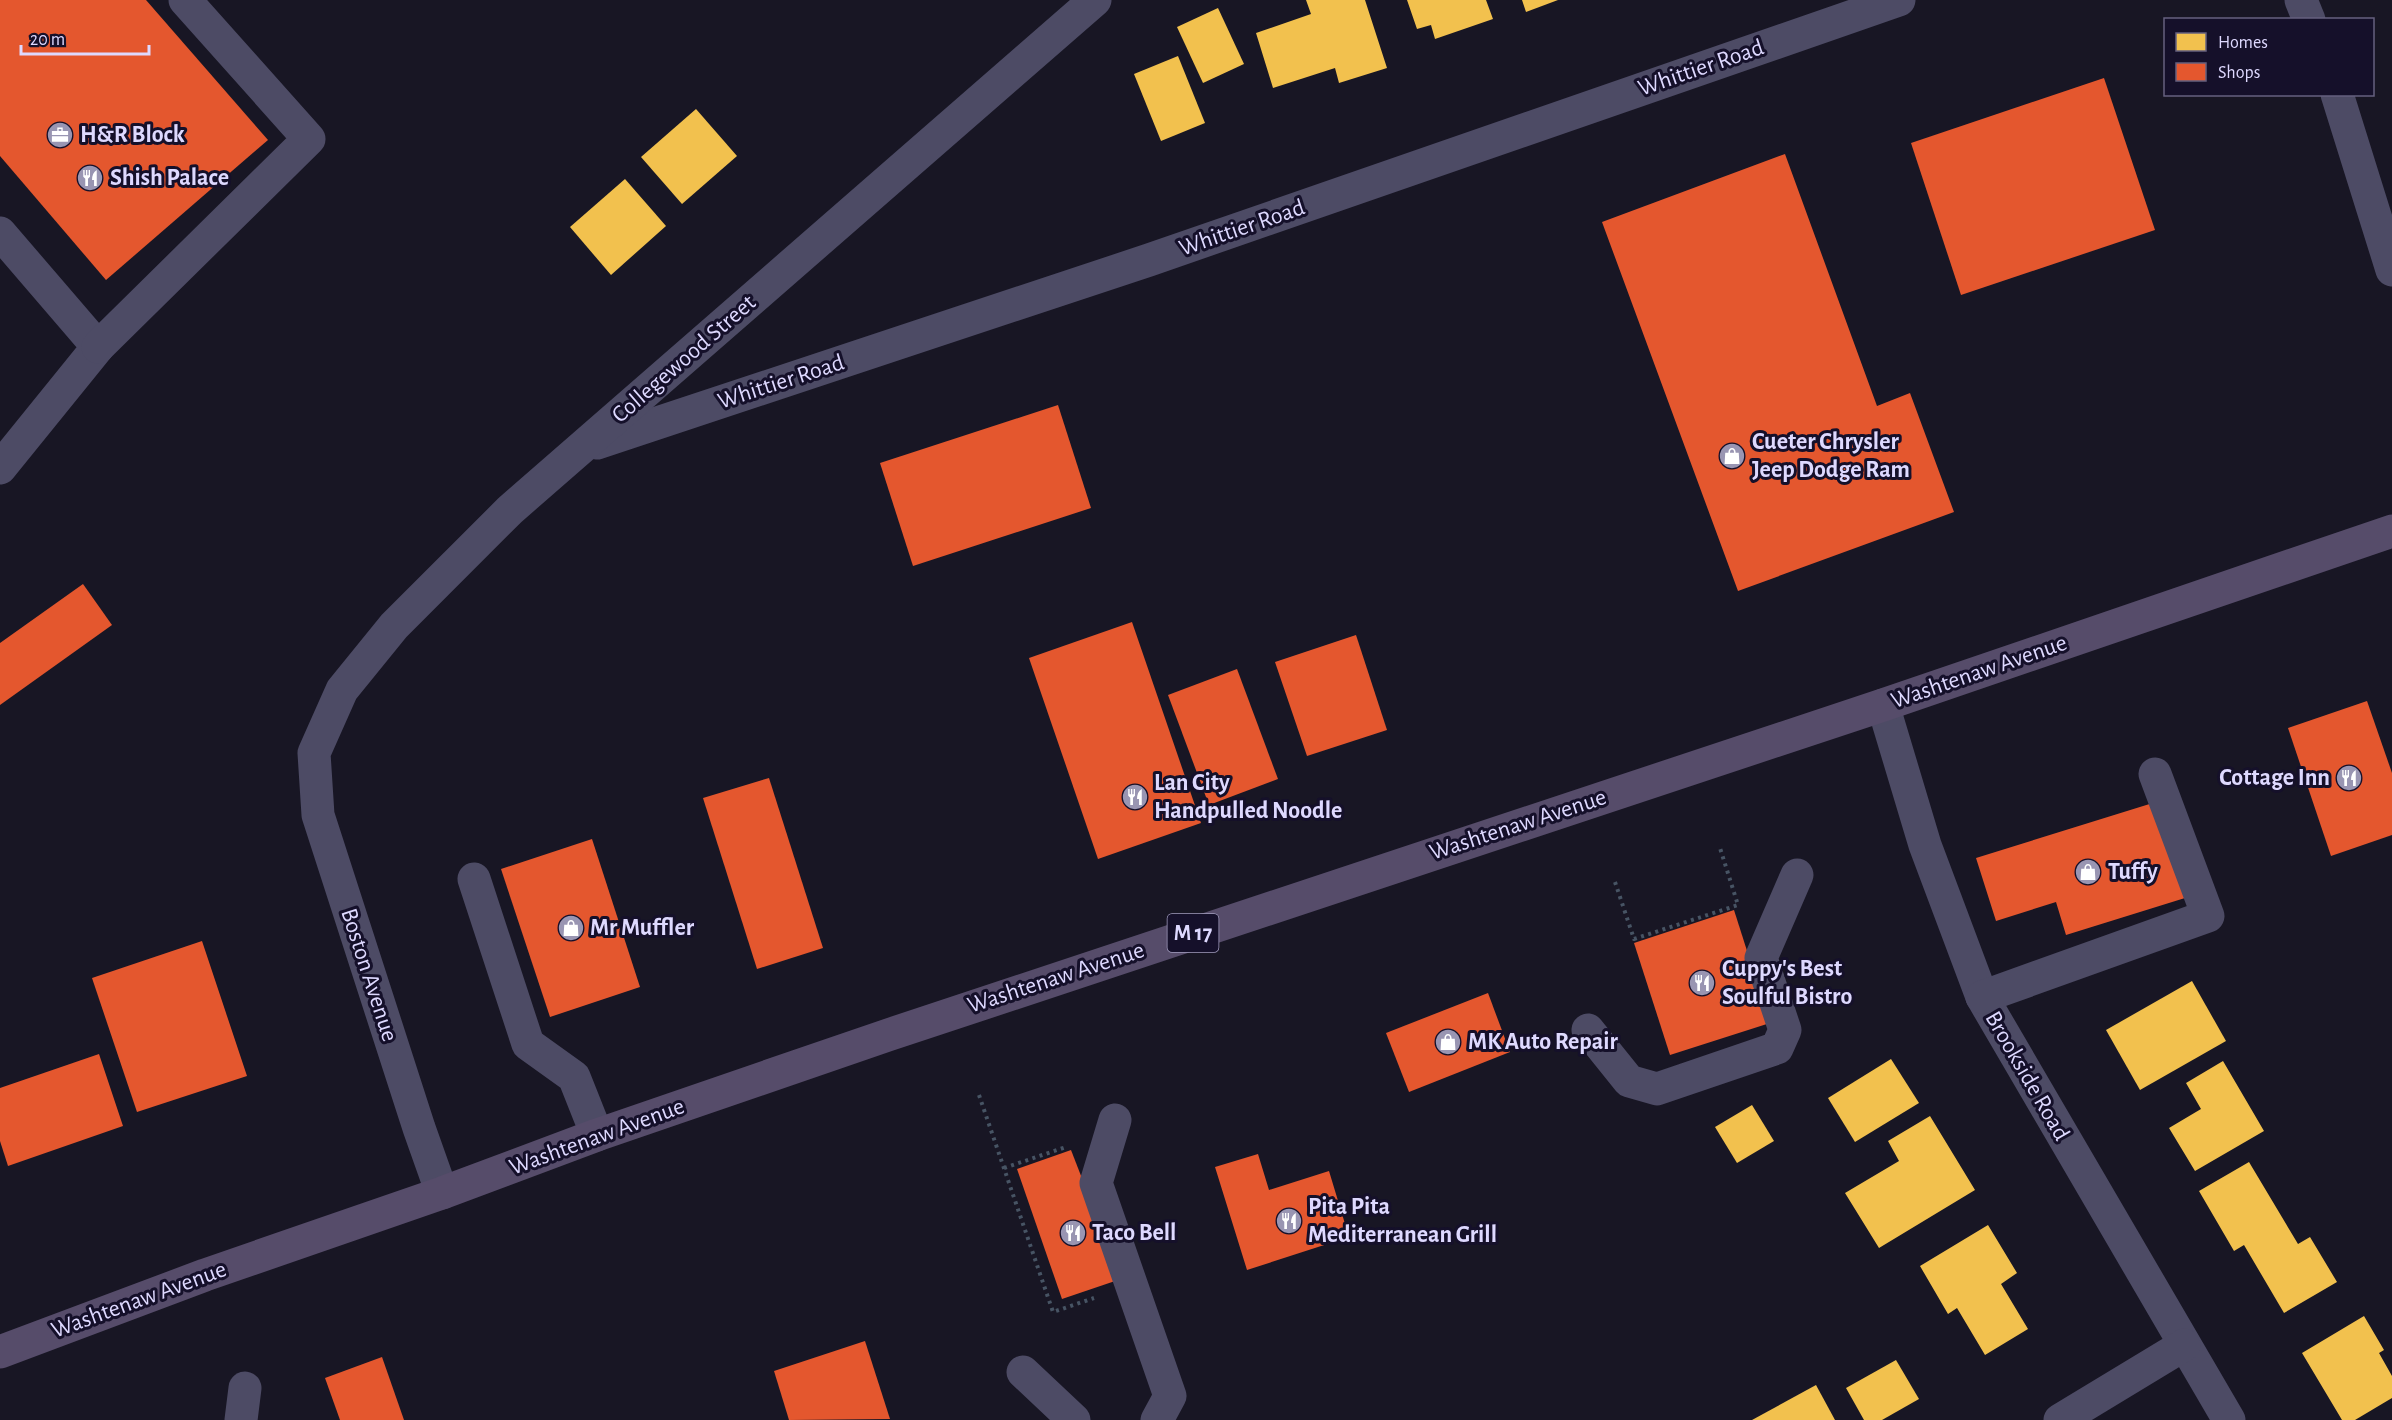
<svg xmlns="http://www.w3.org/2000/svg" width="2392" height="1420" font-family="'Alegreya Sans',sans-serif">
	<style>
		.homes { fill: #f2c14e }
		.shops { fill: #e4572e }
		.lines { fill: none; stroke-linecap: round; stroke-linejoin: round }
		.path { stroke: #475464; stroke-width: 4; stroke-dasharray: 3 4.5; stroke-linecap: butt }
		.minor { stroke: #4d4b65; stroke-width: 33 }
		.major { stroke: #564c6a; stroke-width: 33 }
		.labels { text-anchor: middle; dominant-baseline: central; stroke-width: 6; stroke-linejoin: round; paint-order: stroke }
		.shield { fill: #15102a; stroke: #a29dbf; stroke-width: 1.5 }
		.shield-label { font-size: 22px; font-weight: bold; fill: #ded9ff }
		.street-label { font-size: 24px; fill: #ded9ff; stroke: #15102a }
		.poi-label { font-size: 24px; font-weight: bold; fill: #ded9ff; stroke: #15102a; text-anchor: start }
	</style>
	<rect width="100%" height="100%" fill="#181624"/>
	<g class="homes">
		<polygon points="1306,0 1365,0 1387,68 1339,83 1335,68 1273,88 1256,33 1311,14"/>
		<polygon points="1407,0 1486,0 1493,19 1435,39 1431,25 1417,29"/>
		<polygon points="1522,0 1558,0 1526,12"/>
		<polygon points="1218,8 1244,64 1203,83 1177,27"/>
		<polygon points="1178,56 1205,123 1161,141 1134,74"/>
		<polygon points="696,109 737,156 682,204 641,157"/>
		<polygon points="625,179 666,226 611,275 570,227"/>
		<polygon points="2192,981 2226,1041 2140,1090 2106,1030"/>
		<polygon points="1891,1059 1919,1103 1855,1142 1828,1098"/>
		<polygon points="2223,1061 2264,1131 2195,1171 2169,1128 2201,1109 2186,1083"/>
		<polygon points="1752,1105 1774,1141 1737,1163 1715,1127"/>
		<polygon points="1930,1116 1975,1190 1879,1248 1845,1193 1899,1161 1888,1141"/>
		<polygon points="2249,1162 2298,1244 2310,1237 2337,1282 2284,1313 2244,1245 2234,1251 2199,1191"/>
		<polygon points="1988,1225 2017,1273 2001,1284 2028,1329 1985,1355 1957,1308 1948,1314 1920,1266"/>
		<polygon points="2364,1316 2384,1350 2379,1353 2392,1376 2392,1398 2355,1420 2342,1420 2302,1353"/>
		<polygon points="1896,1360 1919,1399 1882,1420 1864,1420 1846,1388"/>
		<polygon points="1816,1385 1835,1420 1752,1420"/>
	</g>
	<g class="shops">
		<polygon points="0,0 146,0 268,140 106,280 0,156"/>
		<polygon points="2104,78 2155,230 1961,295 1911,143"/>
		<polygon points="1785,154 1877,406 1910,393 1954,512 1738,591 1602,222"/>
		<polygon points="1058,405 1091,508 913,566 880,463"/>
		<polygon points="83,584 112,625 0,705 0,643"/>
		<polygon points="1132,622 1201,823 1098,859 1029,658"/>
		<polygon points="1356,635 1387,730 1307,756 1275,662"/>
		<polygon points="1237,669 1278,779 1209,805 1168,695"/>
		<polygon points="2367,701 2392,773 2392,835 2331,856 2288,728"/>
		<polygon points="769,778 823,948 757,969 703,798"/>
		<polygon points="2156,802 2185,898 2066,935 2056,902 1996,921 1976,858"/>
		<polygon points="592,839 640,987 550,1017 501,869"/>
		<polygon points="1734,910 1770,1023 1670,1055 1634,943"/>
		<polygon points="202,941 247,1076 137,1112 92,978"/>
		<polygon points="1488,993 1510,1052 1409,1092 1386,1033"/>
		<polygon points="99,1054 123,1126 8,1166 0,1141 0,1088"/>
		<polygon points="1071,1150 1121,1279 1062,1299 1017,1169"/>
		<polygon points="1258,1154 1269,1190 1329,1171 1349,1237 1247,1270 1215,1167"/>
		<polygon points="865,1341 890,1419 789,1420 774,1371"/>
		<polygon points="382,1357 404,1420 340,1420 325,1378"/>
	</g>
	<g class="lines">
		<g class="path">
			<polyline points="1615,882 1634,939 1738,905 1720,848"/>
			<polyline points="979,1095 1053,1312 1094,1298"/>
			<polyline points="1004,1168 1066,1147"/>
		</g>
		<g class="minor">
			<polyline points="2301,0 2309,20"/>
			<polyline points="2337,94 2392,270"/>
			<polyline points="0,233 98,347 0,468"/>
			<polyline points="98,347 309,139 185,0"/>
			<polyline points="597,443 1149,260 1899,0"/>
			<polyline points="1883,705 1925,845 1982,997 2229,1420"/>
			<polyline points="474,879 528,1044 574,1077 597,1135"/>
			<polyline points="1982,997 2208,916 2155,774"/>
			<polyline points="1588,1030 1629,1081 1657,1089 1777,1048 1785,1030 1761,958 1797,875"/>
			<polyline points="1115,1120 1096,1183 1170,1396 1157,1420"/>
			<polyline points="442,1193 419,1128 318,815 314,753 342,690 394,626 510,510 1095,0"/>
			<polyline points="1023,1372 1074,1420"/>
			<polyline points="241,1420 245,1388"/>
			<polyline points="2060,1420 2184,1345"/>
		</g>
		<polyline class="major" points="0,1352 205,1275 442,1193 597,1135 888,1035 1883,705 2392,531"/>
	</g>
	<defs>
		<g id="office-disc" transform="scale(1.35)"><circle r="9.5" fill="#9995b2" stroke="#15102a"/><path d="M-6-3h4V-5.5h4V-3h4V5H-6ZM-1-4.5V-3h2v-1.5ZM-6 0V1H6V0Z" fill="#fff"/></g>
		<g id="restaurant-disc" transform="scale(1.35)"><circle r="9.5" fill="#9995b2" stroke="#15102a"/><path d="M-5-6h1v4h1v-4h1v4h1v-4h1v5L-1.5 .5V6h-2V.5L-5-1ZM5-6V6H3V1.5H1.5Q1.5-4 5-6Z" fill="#fff"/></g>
		<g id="shop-disc" transform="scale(1.35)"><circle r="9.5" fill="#9995b2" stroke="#15102a"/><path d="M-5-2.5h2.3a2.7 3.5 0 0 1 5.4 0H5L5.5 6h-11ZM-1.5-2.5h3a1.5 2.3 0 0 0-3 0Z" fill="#fff"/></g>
	</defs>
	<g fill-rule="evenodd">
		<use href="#office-disc" x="60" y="135"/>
		<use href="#restaurant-disc" x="90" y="178"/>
		<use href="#shop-disc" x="1732" y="456"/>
		<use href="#restaurant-disc" x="2349" y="778"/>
		<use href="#restaurant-disc" x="1135" y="797"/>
		<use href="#shop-disc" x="2088" y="872"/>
		<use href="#shop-disc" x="571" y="928"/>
		<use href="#restaurant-disc" x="1702" y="983"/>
		<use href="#shop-disc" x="1448" y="1042"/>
		<use href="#restaurant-disc" x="1289" y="1221"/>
		<use href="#restaurant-disc" x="1073" y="1233"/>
	</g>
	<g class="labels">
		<rect class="shield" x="1167.5" y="914" width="51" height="38" rx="4.5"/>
		<g class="shield-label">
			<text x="1193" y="933">M 17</text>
		</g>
		<g class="street-label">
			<text transform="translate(1701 68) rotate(-19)">Whittier Road</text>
			<text transform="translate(1242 228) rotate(-19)">Whittier Road</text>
			<text transform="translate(684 359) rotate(-41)">Collegewood Street</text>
			<text transform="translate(781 382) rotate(-18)">Whittier Road</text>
			<text transform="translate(1979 672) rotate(-19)">Washtenaw Avenue</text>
			<text transform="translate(1518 825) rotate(-18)">Washtenaw Avenue</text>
			<text transform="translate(369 975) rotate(72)">Boston Avenue</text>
			<text transform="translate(1056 978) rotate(-18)">Washtenaw Avenue</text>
			<text transform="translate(2027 1076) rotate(60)">Brookside Road</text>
			<text transform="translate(597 1137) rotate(-20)">Washtenaw Avenue</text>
			<text transform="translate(139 1300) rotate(-20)">Washtenaw Avenue</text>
		</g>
		<g class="poi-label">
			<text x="80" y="135">H&amp;R Block</text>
			<text x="110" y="178">Shish Palace</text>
			<text x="1752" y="442">Cueter Chrysler<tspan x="1752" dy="28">Jeep Dodge Ram</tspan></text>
			<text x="2330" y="778" text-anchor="end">Cottage Inn</text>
			<text x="1154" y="783">Lan City<tspan x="1154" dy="28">Handpulled Noodle</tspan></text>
			<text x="2108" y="872">Tuffy</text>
			<text x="590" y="928">Mr Muffler</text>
			<text x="1722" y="969">Cuppy's Best<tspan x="1722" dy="28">Soulful Bistro</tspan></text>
			<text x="1468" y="1042">MK Auto Repair</text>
			<text x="1308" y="1207">Pita Pita<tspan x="1308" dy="28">Mediterranean Grill</tspan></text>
			<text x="1092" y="1233">Taco Bell</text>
		</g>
	</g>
	<rect x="2164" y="18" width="210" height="78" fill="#15102a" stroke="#65607f" stroke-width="1.5"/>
	<rect x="2176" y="33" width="30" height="18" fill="#f2c14e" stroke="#65607f" stroke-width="1.5"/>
	<text x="2218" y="48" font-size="18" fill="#ded9ff">Homes</text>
	<rect x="2176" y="63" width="30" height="18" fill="#e4572e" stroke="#65607f" stroke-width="1.5"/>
	<text x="2218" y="78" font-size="18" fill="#ded9ff">Shops</text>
	<path d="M21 45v9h128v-9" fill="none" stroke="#ded9ff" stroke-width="3"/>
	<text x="30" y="45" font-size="18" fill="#ded9ff" stroke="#15102a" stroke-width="4.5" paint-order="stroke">20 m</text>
</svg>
